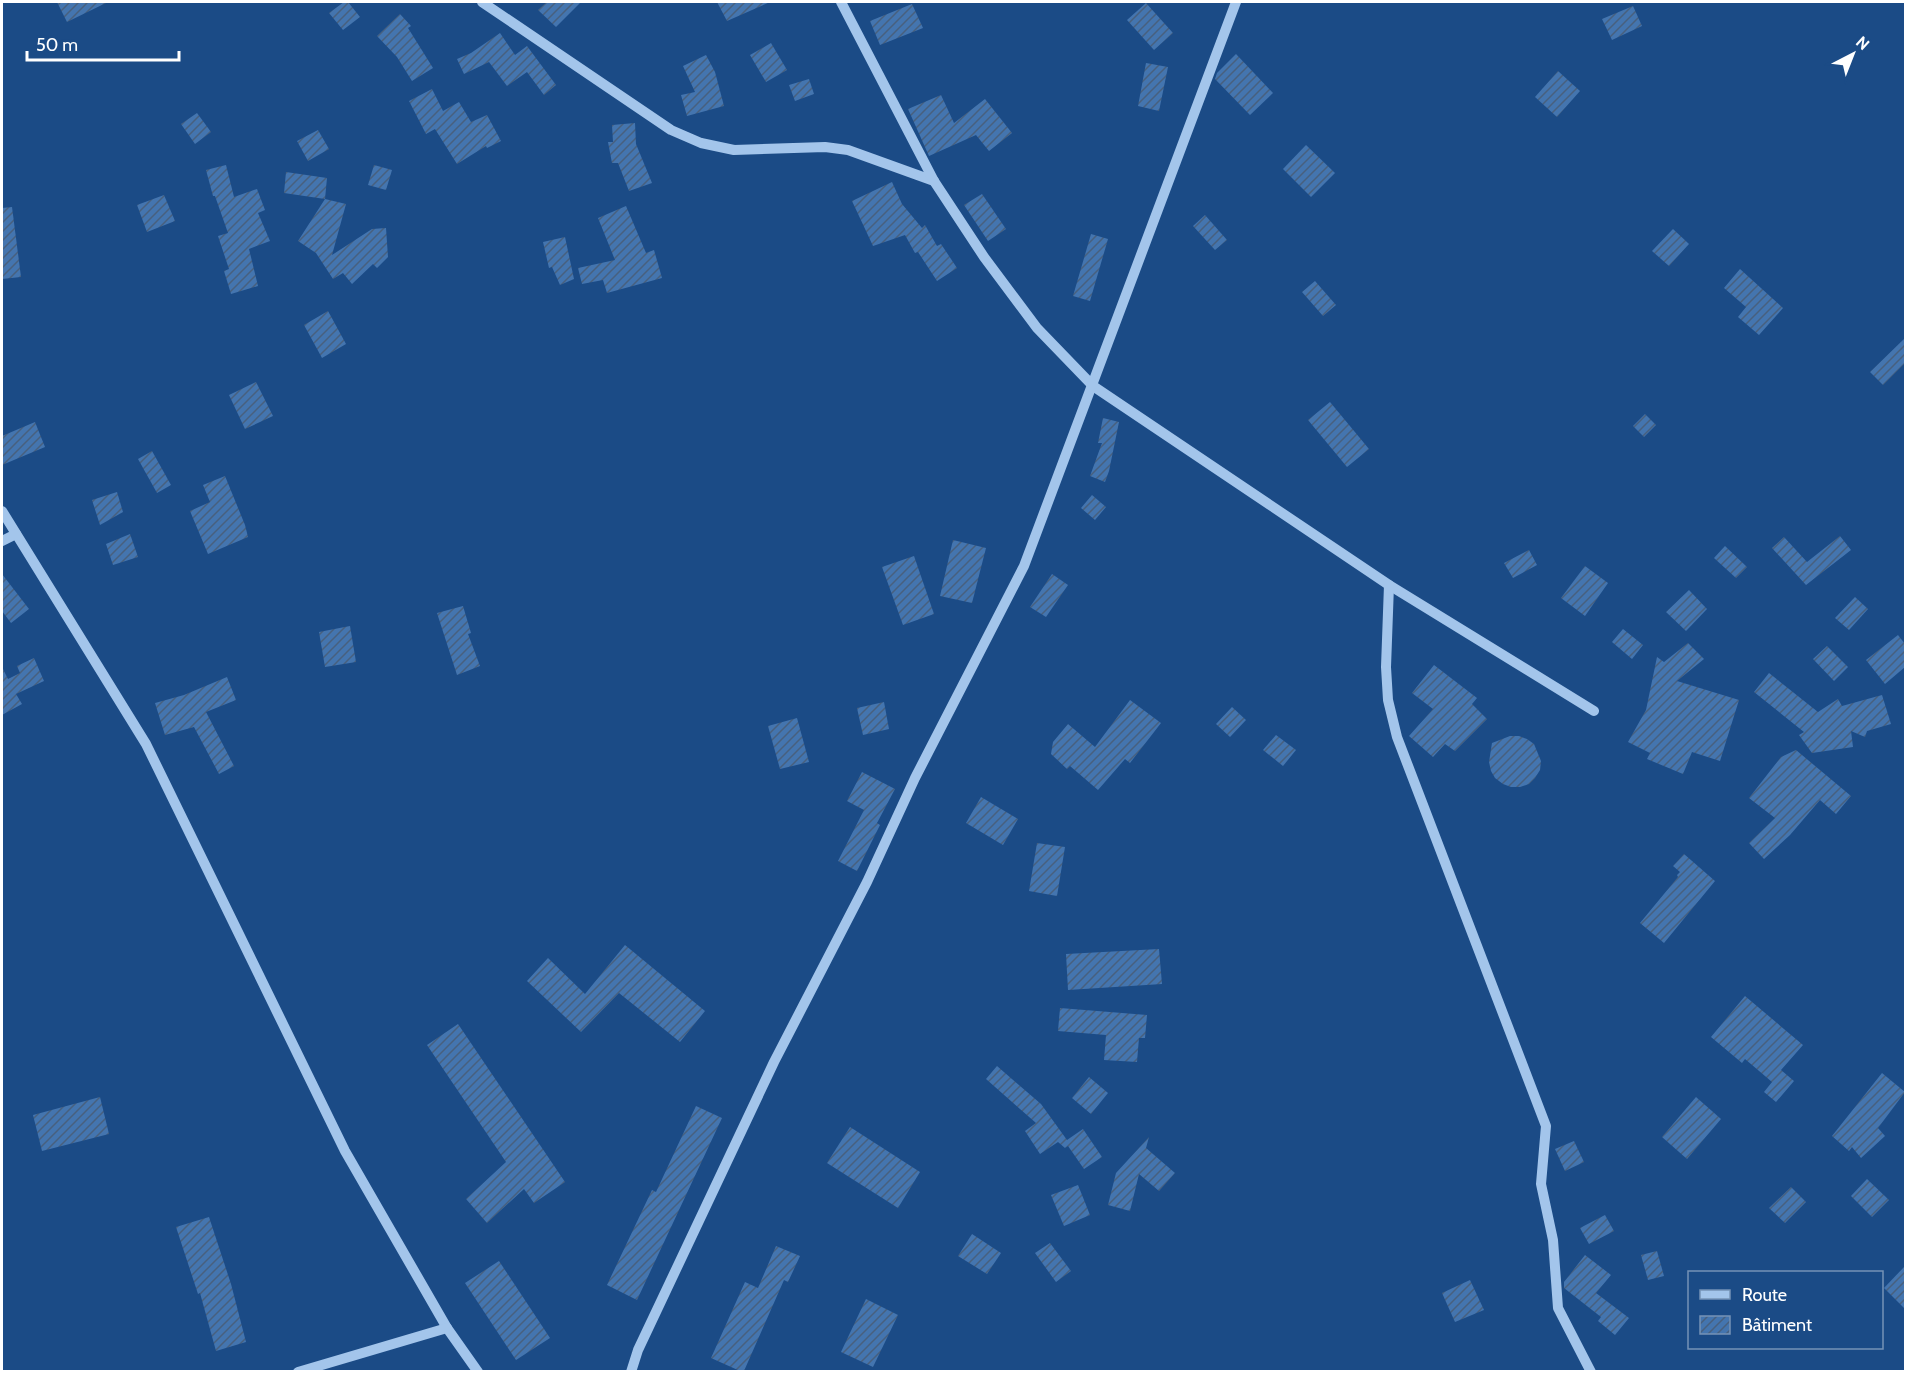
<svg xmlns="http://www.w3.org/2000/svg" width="1907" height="1373" font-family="Cabin,sans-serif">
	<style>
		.building { fill: url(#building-hatch) }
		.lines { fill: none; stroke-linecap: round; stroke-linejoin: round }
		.minor { stroke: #a3c5eb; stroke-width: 10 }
	</style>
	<defs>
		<pattern id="building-hatch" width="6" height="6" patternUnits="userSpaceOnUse" patternTransform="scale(1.5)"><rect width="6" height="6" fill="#4475af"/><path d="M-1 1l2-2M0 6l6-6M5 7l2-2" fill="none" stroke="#48607e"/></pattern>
	</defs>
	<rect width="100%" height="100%" fill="#1b4b86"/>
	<g class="building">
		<polygon points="57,2 108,2 67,22"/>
		<polygon points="344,2 348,2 360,17 343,30 329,13"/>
		<polygon points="547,2 581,2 556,27 538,10"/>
		<polygon points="717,2 770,2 727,21"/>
		<polygon points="1146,3 1173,33 1154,50 1127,20"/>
		<polygon points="912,4 923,28 880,45 870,21"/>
		<polygon points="1633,6 1642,26 1612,40 1602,19"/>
		<polygon points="400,14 411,26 408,28 433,68 412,81 397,57 377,36"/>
		<polygon points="500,33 515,55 527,46 556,85 544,95 527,72 507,86 489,62 464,74 457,59 471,53"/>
		<polygon points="771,43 787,70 766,82 750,55"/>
		<polygon points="1236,54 1273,93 1250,115 1215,79 1217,73"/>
		<polygon points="706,55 715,72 724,106 687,116 681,95 695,92 683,66"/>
		<polygon points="1146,63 1168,67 1159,111 1138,106"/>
		<polygon points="1558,71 1580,91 1557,117 1535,97"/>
		<polygon points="809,79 814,94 795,101 789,85"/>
		<polygon points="432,89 443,111 459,102 471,122 487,115 501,141 487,148 486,146 457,164 435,129 426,134 409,101"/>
		<polygon points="941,95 954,123 985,99 1012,133 989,151 976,135 929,156 908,109"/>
		<polygon points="197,113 211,132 195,144 181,124"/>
		<polygon points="635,123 636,144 652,183 629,191 618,163 612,163 608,142 613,142 612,125"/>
		<polygon points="318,130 329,149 308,161 297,141"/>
		<polygon points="1306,145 1335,173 1311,197 1283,169"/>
		<polygon points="226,165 234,197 257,189 265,210 258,213 270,241 249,249 258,286 231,294 224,271 229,269 218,236 228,233 215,196 213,196 206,170"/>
		<polygon points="374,165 392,170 386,190 368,185"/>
		<polygon points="286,172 327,178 325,199 284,193"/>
		<polygon points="892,182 902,204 922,228 925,225 937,246 941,244 957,268 937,281 918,252 915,253 905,235 873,246 852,201"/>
		<polygon points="982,194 1006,229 988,241 964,205"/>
		<polygon points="164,195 175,221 147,232 137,205"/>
		<polygon points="325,199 346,204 332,255 372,229 386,228 388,257 377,268 373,264 352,284 343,273 333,279 316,253 298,241"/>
		<polygon points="626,206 646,253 654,250 662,278 607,293 603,280 582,284 578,268 615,260 598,218"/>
		<polygon points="12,207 21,277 2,279 2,208"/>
		<polygon points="1205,215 1227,240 1215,250 1193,226"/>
		<polygon points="1673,229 1689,244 1669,266 1652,251"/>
		<polygon points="1091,234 1108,239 1090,301 1073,296"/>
		<polygon points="565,237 574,279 560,285 552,267 549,268 543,242"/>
		<polygon points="1740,269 1783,308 1759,335 1738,317 1746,307 1724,288"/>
		<polygon points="1315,281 1336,305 1323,316 1302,292"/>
		<polygon points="328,311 346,344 322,358 304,325"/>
		<polygon points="1905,338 1905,363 1883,385 1870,372"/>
		<polygon points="256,382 273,416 245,429 229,395"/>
		<polygon points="1330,402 1369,449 1347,467 1308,420"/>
		<polygon points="1645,414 1656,425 1644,437 1633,426"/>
		<polygon points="1103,418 1119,422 1109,471 1105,482 1090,476 1102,443 1098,443"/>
		<polygon points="35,422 45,447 2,465 2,436"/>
		<polygon points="152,451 171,485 157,493 138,459"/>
		<polygon points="225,476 245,525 248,537 208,554 190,511 210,502 203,485"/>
		<polygon points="117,492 123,512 100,525 92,500"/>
		<polygon points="1092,495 1106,507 1095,520 1081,508"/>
		<polygon points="130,534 138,557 113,565 106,544"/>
		<polygon points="1840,536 1851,550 1806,585 1772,548 1784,537 1807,562"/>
		<polygon points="953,540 986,548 972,603 940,596"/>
		<polygon points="1725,546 1747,567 1736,578 1714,558"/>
		<polygon points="1529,550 1537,565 1513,578 1504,563"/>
		<polygon points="914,556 934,614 903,625 882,567"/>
		<polygon points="1585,566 1608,583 1585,616 1561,598"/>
		<polygon points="2,574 29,609 11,623 2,611"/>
		<polygon points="1052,574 1068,585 1046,617 1030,607"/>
		<polygon points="1689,590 1707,609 1686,631 1666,612"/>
		<polygon points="1855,597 1868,609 1849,630 1835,618"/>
		<polygon points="463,606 471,633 468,634 480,666 457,675 437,613"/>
		<polygon points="350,626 356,662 325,667 319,632"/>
		<polygon points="1623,629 1643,645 1632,659 1612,642"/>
		<polygon points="1898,635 1905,644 1905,667 1885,684 1866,660"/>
		<polygon points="1688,643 1704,659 1677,681 1739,700 1720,761 1692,752 1683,774 1647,759 1650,753 1628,742 1646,710 1657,657 1664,662"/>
		<polygon points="1827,646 1848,667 1834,681 1813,659"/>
		<polygon points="34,658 44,681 16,694 22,704 2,715 2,667 8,679 20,673 17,666"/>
		<polygon points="1434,665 1477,698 1472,704 1487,719 1455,751 1445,744 1433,757 1409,736 1433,709 1412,693"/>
		<polygon points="1769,673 1818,712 1838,699 1842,706 1882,695 1891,724 1867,731 1865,737 1851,731 1853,747 1812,753 1799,735 1804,732 1754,692"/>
		<polygon points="227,677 236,700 206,712 234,766 219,774 194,727 165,735 155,703 184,695"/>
		<polygon points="1130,700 1161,723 1130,763 1125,759 1098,790 1070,766 1067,769 1051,754 1053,742 1068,724 1095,747"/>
		<polygon points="884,702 889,729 863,735 857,708"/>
		<polygon points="1232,707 1246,720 1230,737 1216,724"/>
		<polygon points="797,718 809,762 780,769 768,726"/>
		<polygon points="1276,735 1296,750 1283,766 1263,750"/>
		<polygon points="1510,736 1519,736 1527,739 1534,744 1541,761 1540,770 1535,778 1529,784 1520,787 1511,787 1503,784 1495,778 1491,771 1489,762 1492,743"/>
		<polygon points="1796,750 1851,796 1836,814 1820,800 1790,835 1764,859 1749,843 1775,818 1749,798 1781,757"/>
		<polygon points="862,772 895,789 877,823 880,825 857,871 838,861 864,810 847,801"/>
		<polygon points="981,797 1018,819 1003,845 966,823"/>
		<polygon points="1037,843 1065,847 1057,896 1029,891"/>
		<polygon points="1684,854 1715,881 1664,943 1640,923 1678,877 1677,875 1680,872 1673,866"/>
		<polygon points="625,945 705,1011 680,1042 619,993 581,1032 527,981 548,958 585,994"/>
		<polygon points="1159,949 1162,984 1068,990 1066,954"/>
		<polygon points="1745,996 1803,1045 1781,1070 1794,1081 1776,1102 1764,1092 1772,1082 1745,1059 1742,1063 1711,1037"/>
		<polygon points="1060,1008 1147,1015 1145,1038 1139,1038 1137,1062 1104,1060 1106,1035 1058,1031"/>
		<polygon points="458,1024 565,1182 534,1203 524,1189 487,1223 466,1199 506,1162 427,1045"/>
		<polygon points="997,1066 1041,1104 1067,1140 1083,1129 1102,1157 1084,1169 1068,1146 1065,1148 1058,1142 1040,1154 1025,1131 1036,1123 986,1079"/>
		<polygon points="1882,1073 1905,1092 1878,1128 1885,1136 1861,1158 1852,1147 1849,1151 1832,1136"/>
		<polygon points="1089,1077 1108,1093 1091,1114 1072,1098"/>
		<polygon points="100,1097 109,1134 42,1151 33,1115"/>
		<polygon points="1696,1097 1721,1119 1687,1159 1662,1137"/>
		<polygon points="696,1106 722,1118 637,1300 607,1285 652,1190 656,1192"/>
		<polygon points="850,1127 920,1172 898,1208 827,1163"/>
		<polygon points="1149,1137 1146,1148 1175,1173 1159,1191 1139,1174 1130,1211 1108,1205 1116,1173"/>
		<polygon points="1574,1141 1584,1162 1565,1171 1555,1149"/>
		<polygon points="1867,1179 1889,1200 1872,1217 1851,1196"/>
		<polygon points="1078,1185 1090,1215 1064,1226 1051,1195"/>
		<polygon points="1791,1187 1806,1202 1785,1223 1769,1208"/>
		<polygon points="1605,1215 1614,1231 1589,1244 1580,1228"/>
		<polygon points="209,1217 231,1284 246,1342 216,1351 200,1293 198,1294 176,1227"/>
		<polygon points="972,1234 1001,1253 987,1274 958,1256"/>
		<polygon points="1050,1243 1071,1271 1056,1282 1035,1253"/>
		<polygon points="776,1246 800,1256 788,1282 784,1280 744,1371 740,1371 711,1358 745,1282 758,1288"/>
		<polygon points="1657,1251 1664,1276 1648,1280 1641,1255"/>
		<polygon points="1585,1255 1611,1275 1596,1293 1629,1318 1615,1335 1598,1321 1601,1317 1564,1288 1564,1282"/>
		<polygon points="499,1261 550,1338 516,1360 465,1283"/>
		<polygon points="1905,1266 1905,1309 1884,1288"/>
		<polygon points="1470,1280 1484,1310 1455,1322 1442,1293"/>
		<polygon points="866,1299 898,1315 873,1367 841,1352"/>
	</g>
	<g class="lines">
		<g class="minor">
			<polyline points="482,2 671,130 701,143 734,150 825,147 848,150 934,181"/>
			<polyline points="841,2 934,181 984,257 1037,328 1093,386 1389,585 1594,711"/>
			<polyline points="2,511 146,744 345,1151 447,1328 478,1372"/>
			<polyline points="2,541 16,534"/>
			<polyline points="1389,585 1386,667 1388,700 1397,737 1546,1126 1541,1184 1553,1240 1558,1308 1591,1372"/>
			<polyline points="298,1372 447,1328"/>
			<polyline points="631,1372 638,1350 774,1062 867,882 915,778 1024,566 1236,2"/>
		</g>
	</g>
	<rect width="1907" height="1373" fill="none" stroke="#ffffff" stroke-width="6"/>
	<rect x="1688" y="1271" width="195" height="78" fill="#1b4b86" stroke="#7693b6" stroke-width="1.5"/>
	<rect x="1700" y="1290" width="30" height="9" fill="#a3c5eb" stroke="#7693b6" stroke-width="1.5"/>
	<text x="1742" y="1301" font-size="18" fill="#ffffff">Route</text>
	<rect x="1700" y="1316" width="30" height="18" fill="url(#building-hatch)" stroke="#7693b6" stroke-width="1.5"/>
	<text x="1742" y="1331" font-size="18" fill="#ffffff">Bâtiment</text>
	<g transform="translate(1853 54) rotate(42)" stroke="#1b4b86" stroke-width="4.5" paint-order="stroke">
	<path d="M0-4.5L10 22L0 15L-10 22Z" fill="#ffffff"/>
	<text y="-9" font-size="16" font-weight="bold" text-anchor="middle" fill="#ffffff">N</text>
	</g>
	<path d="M27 51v9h152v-9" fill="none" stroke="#ffffff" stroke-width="3"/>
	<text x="36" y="51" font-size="18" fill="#ffffff" stroke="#1b4b86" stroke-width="4.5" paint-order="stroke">50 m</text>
</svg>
